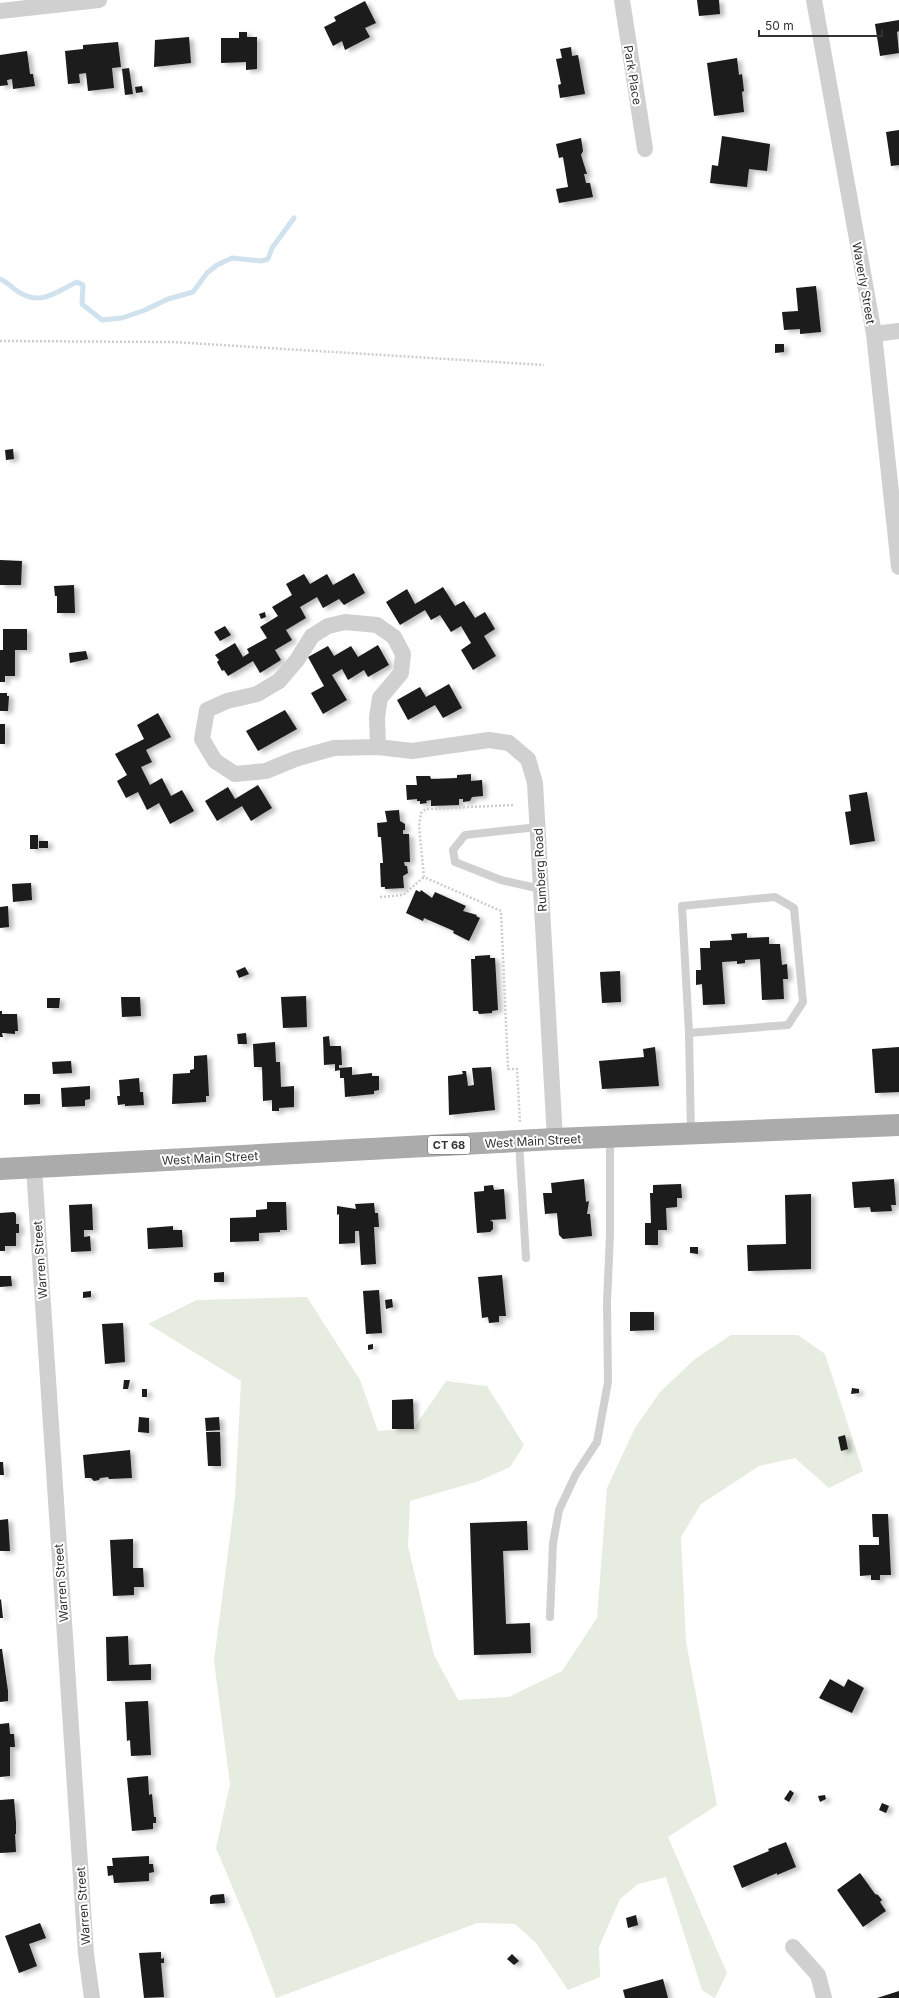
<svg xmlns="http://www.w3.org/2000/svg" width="899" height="1998" font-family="Inter,sans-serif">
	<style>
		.green { fill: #e6ecdf }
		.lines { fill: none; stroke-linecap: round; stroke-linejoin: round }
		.stream { stroke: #cfe2ee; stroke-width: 5 }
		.building { fill: #1a1a1a; filter: url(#shadow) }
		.path { stroke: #cdcdcd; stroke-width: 2.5; stroke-dasharray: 2 2; stroke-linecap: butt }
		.lane { stroke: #d0d0d0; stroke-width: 8 }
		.street { stroke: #d0d0d0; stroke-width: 16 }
		.primary { stroke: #ababab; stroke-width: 22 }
		.labels { text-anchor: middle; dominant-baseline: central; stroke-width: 4; stroke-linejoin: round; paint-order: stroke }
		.shield { fill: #fff; stroke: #707070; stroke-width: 1 }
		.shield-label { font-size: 11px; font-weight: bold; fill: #333 }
		.street-label { font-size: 12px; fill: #333; stroke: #fff }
	</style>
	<defs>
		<filter id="shadow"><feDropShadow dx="4.5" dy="2.5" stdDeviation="2" flood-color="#0004"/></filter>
	</defs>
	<rect width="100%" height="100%" fill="#fff"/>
	<polygon class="green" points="307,1297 360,1380 378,1431 414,1428 446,1381 487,1386 524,1445 510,1467 479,1481 410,1501 408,1546 434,1655 458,1700 509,1697 562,1671 597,1618 607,1488 635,1428 660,1392 695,1359 731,1335 798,1335 825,1354 863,1471 829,1488 795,1458 759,1466 701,1504 681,1537 686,1642 717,1805 668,1837 727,1973 715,1998 702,1990 666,1877 638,1884 620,1899 599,1947 600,1977 568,1990 536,1943 515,1924 477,1923 276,1998 252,1934 216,1848 230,1784 214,1661 235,1498 241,1381 148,1324 197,1300"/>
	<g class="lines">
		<path class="stream" d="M0,279C8,282 11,287 17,291C41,307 55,292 77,282L83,285L82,304L102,320L122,318L145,310L168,299L193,292L207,273L217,265L232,258L261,261L268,259L272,248L294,218"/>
	</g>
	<g class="building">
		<polygon points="697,0 719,0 720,14 699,16"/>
		<polygon points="365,1 376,23 365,28 370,37 345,50 342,41 333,46 324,27 336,21 334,17"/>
		<polygon points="899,20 899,31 897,32 899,53 880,56 875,24"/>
		<polygon points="239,32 247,32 247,37 257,37 257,69 246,70 246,62 221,63 221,38 239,38"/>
		<polygon points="189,37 191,63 154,67 155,40"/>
		<polygon points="118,42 121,67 112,68 114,88 88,91 86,73 79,74 80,83 68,84 65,51 83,49 83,45"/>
		<polygon points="571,47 572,56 578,55 585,94 560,98 558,85 561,84 556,59 562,58 560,49"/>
		<polygon points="27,51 30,74 33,74 35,86 13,89 12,79 7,80 8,85 0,86 0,55"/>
		<polygon points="737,58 739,75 742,74 744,91 742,92 744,112 714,116 707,63"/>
		<polygon points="129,68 133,94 125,95 122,69"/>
		<polygon points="142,86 143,92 136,93 135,87"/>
		<polygon points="899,130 899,165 891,166 886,132"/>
		<polygon points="722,136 770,144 767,171 749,169 747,187 710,183 712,165 718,166"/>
		<polygon points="581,138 583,151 581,155 587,174 584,174 586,183 590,183 593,197 559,203 556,189 568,187 563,157 559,158 556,144"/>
		<polygon points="816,286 821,332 800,334 800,329 784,330 782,312 798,311 796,288"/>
		<polygon points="775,344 784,344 784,352 775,353"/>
		<polygon points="13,449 14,459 6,460 5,450"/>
		<polygon points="0,560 22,561 21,585 0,585"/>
		<polygon points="354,573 365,593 344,605 339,599 323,608 317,597 300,607 306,618 286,630 292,640 275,650 281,660 260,673 253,661 228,676 224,670 222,671 217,662 219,660 215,655 235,643 243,657 249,653 247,649 267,638 260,627 278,616 272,607 292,595 286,584 304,574 310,584 327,574 333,585"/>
		<polygon points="74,585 75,613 57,613 57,596 55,596 54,586"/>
		<polygon points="443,587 455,606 464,601 475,618 485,612 495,629 484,636 496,656 473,670 461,650 471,643 461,626 451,632 440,615 431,620 425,610 400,625 386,602 407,589 415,604"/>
		<polygon points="265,612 266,617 261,619 259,614"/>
		<polygon points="225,626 231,635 220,641 214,632"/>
		<polygon points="3,629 27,629 27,650 15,650 15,676 5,676 5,682 0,682 0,650 3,650"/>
		<polygon points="378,645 389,665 368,677 364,670 348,680 342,669 332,675 347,700 323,714 311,693 324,686 308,657 328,646 334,656 351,646 358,657"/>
		<polygon points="86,651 88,659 70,663 69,653"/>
		<polygon points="449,684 462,708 443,718 435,705 408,720 397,700 420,687 426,697"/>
		<polygon points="0,693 7,693 7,696 9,696 8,711 0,711"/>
		<polygon points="285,710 297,729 258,751 246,731"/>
		<polygon points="158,713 171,737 146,750 152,762 141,767 150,785 162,778 171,796 182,790 194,811 170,824 159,803 147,810 138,792 126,798 117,781 127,775 115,754 144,739 137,725"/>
		<rect x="0" y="724" width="5" height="20"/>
		<polygon points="471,774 471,781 482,780 483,796 472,797 470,801 463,802 463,799 459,799 459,805 431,806 431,800 426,801 427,803 420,804 420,801 417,801 417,799 407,800 406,785 417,785 416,776 430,776 431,779 457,778 457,775"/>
		<polygon points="258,785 272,808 251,821 242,806 217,821 205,801 228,787 235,799"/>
		<polygon points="867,792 875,841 850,845 845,812 851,811 849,795"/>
		<polygon points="399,810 400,821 405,824 405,830 403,830 403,834 409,834 410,862 404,862 405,866 407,866 408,873 403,876 404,888 385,889 385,887 381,887 380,863 383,863 381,837 378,837 377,823 387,822 385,811"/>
		<rect x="30" y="835" width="8" height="14"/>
		<rect x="39" y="841" width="9" height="7"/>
		<polygon points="31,883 32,900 13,902 12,884"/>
		<polygon points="416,890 420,892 421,890 432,898 435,892 466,906 463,911 477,915 476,916 480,918 469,941 453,933 454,931 424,918 423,921 406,913"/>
		<polygon points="8,906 9,927 0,928 0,907"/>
		<polygon points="747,933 747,938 769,937 769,944 780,944 782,965 787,964 788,979 783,979 784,999 762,1000 760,959 745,960 745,963 737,964 737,961 722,962 725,1004 703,1005 702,984 696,985 696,970 701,970 700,948 710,948 710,941 732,940 731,934"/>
		<polygon points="490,955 490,958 495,958 498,1010 492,1011 492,1013 479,1014 478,1011 473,1011 471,959 475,959 475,956"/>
		<polygon points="245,967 249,974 239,978 236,971"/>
		<polygon points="620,971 621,1002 602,1003 600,972"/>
		<polygon points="306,996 307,1027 283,1028 281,997"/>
		<polygon points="121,997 140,997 141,1016 122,1017"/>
		<polygon points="47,998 60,998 59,1008 47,1008"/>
		<polygon points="0,1011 2,1011 2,1014 17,1014 18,1031 15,1031 15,1034 2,1033 3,1037 0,1037"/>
		<polygon points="246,1033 247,1044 238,1044 237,1034"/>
		<polygon points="329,1036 330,1046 341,1046 342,1065 339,1065 339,1068 352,1067 352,1075 372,1073 372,1076 379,1076 379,1090 374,1091 374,1094 345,1097 344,1078 340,1078 340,1070 335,1071 335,1064 324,1065 323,1037"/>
		<polygon points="275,1042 276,1062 280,1062 281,1087 294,1086 294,1107 279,1108 279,1111 272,1111 272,1100 263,1101 262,1067 254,1067 253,1044"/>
		<polygon points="655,1047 659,1086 602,1089 599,1061 644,1057 643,1049"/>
		<polygon points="899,1047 899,1092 875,1093 872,1049"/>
		<polygon points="207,1055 209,1096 206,1096 206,1102 172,1104 173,1074 190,1073 190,1070 194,1069 194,1056"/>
		<polygon points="71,1061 72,1073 53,1074 52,1062"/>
		<polygon points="491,1067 495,1110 449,1115 448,1076 463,1074 462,1071 466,1071 468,1086 474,1085 472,1068"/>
		<polygon points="139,1078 140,1092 143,1092 144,1105 125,1106 125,1104 118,1105 117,1096 120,1096 119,1080"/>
		<polygon points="90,1086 90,1099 85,1100 85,1106 62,1107 61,1088"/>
		<polygon points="24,1094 40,1094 40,1104 24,1105"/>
		<polygon points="584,1179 586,1202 589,1201 587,1214 590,1214 592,1236 563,1239 559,1235 557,1213 545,1214 543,1193 552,1193 551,1183"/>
		<polygon points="894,1179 896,1205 891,1205 892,1211 871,1212 870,1207 854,1208 852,1182"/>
		<polygon points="681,1184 682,1198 677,1198 677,1207 666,1208 667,1230 658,1230 658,1245 645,1245 645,1223 651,1223 650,1193 653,1193 653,1185"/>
		<polygon points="493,1185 494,1190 504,1189 506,1219 490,1220 493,1222 493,1229 490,1232 477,1233 474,1192 484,1191 484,1186"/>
		<polygon points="811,1194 811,1269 748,1271 747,1245 786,1244 785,1195"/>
		<polygon points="267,1202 286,1202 287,1230 280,1230 280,1232 259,1233 259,1241 230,1242 230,1218 256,1217 256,1210 267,1209"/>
		<polygon points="374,1203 375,1213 378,1213 379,1227 374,1227 376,1264 361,1265 359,1231 355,1231 355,1243 339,1244 339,1214 337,1215 337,1206 356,1209 355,1204"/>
		<polygon points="92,1204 93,1230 84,1230 84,1237 90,1236 91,1251 71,1252 69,1205"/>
		<polygon points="14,1212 16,1214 16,1224 19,1224 19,1233 16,1233 16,1246 5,1246 5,1251 0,1251 0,1213"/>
		<polygon points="173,1226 173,1230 182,1230 183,1247 148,1249 147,1228"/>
		<polygon points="690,1247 698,1247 698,1254 690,1253"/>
		<polygon points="224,1272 224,1282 214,1282 214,1273"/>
		<polygon points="502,1275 506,1316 499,1316 499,1322 489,1323 488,1317 482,1318 478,1277"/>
		<polygon points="0,1276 11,1276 12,1286 0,1287"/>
		<polygon points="379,1290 382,1333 366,1334 363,1291"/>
		<polygon points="91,1291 91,1297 83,1298 83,1292"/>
		<polygon points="392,1299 393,1307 386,1309 385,1300"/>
		<polygon points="630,1312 654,1312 654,1330 630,1331"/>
		<polygon points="123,1323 125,1362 105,1364 102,1324"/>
		<polygon points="373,1344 373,1349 368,1350 368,1345"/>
		<polygon points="124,1380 130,1380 128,1389 123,1389"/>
		<polygon points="852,1388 859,1389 859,1393 851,1394"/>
		<rect x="142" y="1389" width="5" height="8"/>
		<polygon points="413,1399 414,1429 392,1429 392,1400"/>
		<polygon points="139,1417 149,1418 149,1433 138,1432"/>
		<polygon points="219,1417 220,1430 206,1431 205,1418"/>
		<polygon points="206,1432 220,1432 221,1466 208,1466"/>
		<polygon points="845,1435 848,1449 841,1451 838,1437"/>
		<polygon points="130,1450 132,1478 109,1479 108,1477 100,1478 99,1480 94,1481 91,1478 85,1478 83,1455"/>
		<polygon points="0,1462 3,1462 4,1475 0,1475"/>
		<polygon points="872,1514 888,1514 891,1575 880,1575 880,1580 871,1580 871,1575 860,1576 859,1545 879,1545 879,1537 873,1537"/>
		<polygon points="8,1519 10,1551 0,1551 0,1520"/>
		<polygon points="527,1521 528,1550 503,1551 506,1624 530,1623 531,1653 474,1655 470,1523"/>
		<polygon points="133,1539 133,1568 143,1568 144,1587 134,1587 134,1595 113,1596 110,1540"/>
		<polygon points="1,1599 3,1618 0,1618 0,1600"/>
		<polygon points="128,1636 129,1665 151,1664 151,1680 107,1681 106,1637"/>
		<polygon points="0,1649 2,1649 8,1691 8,1701 0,1702"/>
		<polygon points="830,1679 844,1687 848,1679 864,1688 852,1713 819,1698"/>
		<polygon points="148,1701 151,1755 131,1756 130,1740 127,1741 125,1702"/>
		<polygon points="9,1723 10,1734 14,1734 15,1747 10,1747 10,1776 0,1777 0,1724"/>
		<polygon points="148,1776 149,1795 152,1794 154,1817 156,1817 156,1823 153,1823 153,1829 132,1831 127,1778"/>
		<polygon points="790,1790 794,1793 789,1802 784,1799"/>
		<polygon points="825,1795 826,1799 820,1802 818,1796"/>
		<polygon points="14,1799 16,1823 16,1834 15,1834 16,1852 0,1853 0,1800"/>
		<polygon points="882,1803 889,1806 886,1813 879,1810"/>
		<polygon points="786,1842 796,1867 777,1875 777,1873 742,1888 733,1866 769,1851 768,1849"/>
		<polygon points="149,1856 149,1864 153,1864 154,1872 149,1873 149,1881 114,1883 113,1875 108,1876 107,1866 113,1866 112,1858"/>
		<polygon points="860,1873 875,1894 878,1895 882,1900 880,1902 886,1911 863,1927 837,1890"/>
		<polygon points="224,1894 225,1903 210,1904 210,1897 212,1895"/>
		<polygon points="636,1915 638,1925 628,1928 626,1918"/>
		<polygon points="40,1923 46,1938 29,1944 37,1966 19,1973 5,1936"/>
		<polygon points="161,1952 161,1959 164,1958 164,1963 161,1963 164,1997 144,1998 139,1953"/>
		<polygon points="512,1954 519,1961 514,1965 507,1959"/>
		<polygon points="663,1979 668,1998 625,1998 623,1990"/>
		<polygon points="899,1991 899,1998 877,1998"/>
	</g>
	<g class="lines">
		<g class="path">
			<polyline points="0,341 172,342 544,365"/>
			<polyline points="513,805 426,809 421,813 419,826 424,877 501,911 508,1069 517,1069 520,1122"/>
			<polyline points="380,897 403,895 424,877"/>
		</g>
		<g class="lane">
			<polyline points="538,827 465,835 453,850 455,862 501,880 541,889"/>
			<polyline points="689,1033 788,1025 803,1002 794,908 775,897 682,906 689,1033 691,1133"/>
			<polyline points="519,1142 526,1258"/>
			<polyline points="550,1617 553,1543 559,1510 576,1474 597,1442 608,1382 607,1303 610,1234 610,1138"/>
		</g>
		<g class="street">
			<polyline points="622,0 645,149"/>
			<polyline points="814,0 874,334 899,567"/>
			<polyline points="0,11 99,0"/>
			<polyline points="874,334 899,331"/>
			<polyline points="378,747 377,717 380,698 401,673 403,654 394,637 377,625 345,622 328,626 312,636 297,660 279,681 257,694 227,701 207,710 202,739 215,761 235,774 266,771 295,759 334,748 378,747 412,751 489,740 509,743 528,759 535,783 555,1139"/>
			<polyline points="34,1168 86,1954 92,1998"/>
			<polyline points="793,1947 818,1975 824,1998"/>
		</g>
		<polyline class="primary" points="0,1169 555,1139 899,1125"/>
	</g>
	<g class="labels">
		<rect class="shield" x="428" y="1136" width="42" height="18" rx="3"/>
		<g class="shield-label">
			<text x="449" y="1145">CT 68</text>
		</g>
		<g class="street-label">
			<text transform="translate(633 75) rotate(81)">Park Place</text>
			<text transform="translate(864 283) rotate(80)">Waverly Street</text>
			<text transform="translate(540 870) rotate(-93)">Rumberg Road</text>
			<text transform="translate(533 1141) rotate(-3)">West Main Street</text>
			<text transform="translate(210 1158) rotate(-3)">West Main Street</text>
			<text transform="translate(40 1260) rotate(-94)">Warren Street</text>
			<text transform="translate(61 1583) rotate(-94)">Warren Street</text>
			<text transform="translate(83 1906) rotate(-94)">Warren Street</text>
		</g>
	</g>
	<path d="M759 30v6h123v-6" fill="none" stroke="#333333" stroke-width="2"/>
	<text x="765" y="30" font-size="12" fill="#333333" stroke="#ffffff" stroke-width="3" paint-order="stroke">50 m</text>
</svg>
